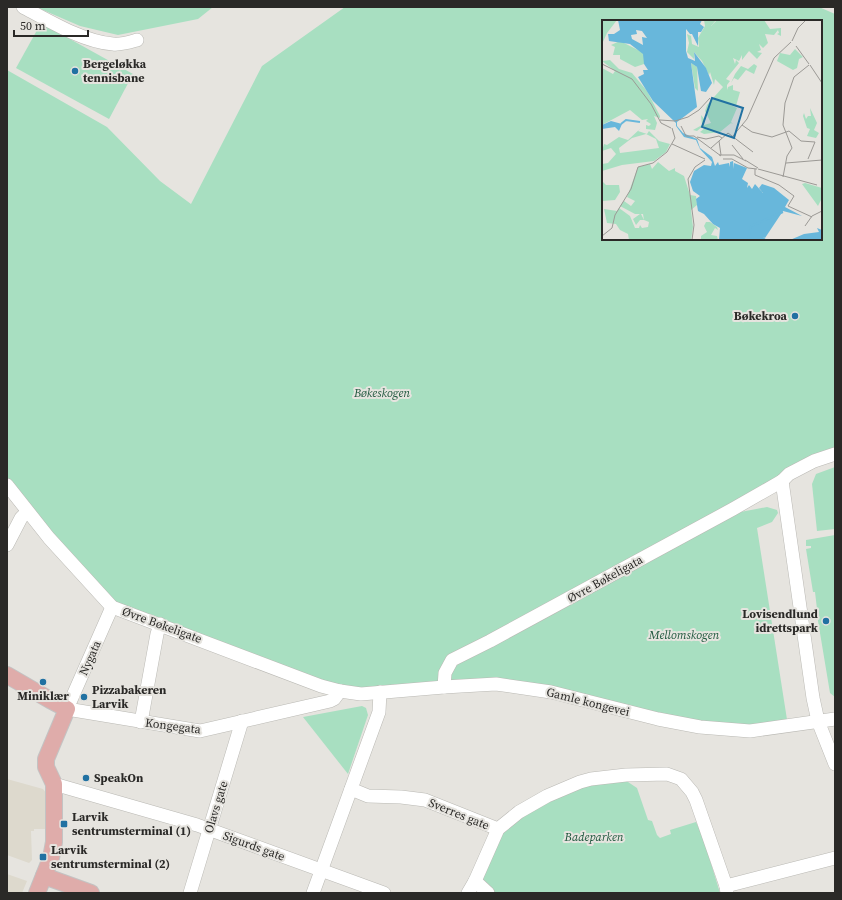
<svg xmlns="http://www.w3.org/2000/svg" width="842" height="900" font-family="'Source Serif 4',serif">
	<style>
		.built { fill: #ddd9cd }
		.green { fill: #a8dfc1; fill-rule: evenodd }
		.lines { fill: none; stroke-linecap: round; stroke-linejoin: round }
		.minor-casing { stroke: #bab9b4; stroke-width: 14 }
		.major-casing { stroke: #c3c3c3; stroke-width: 18 }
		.minor { stroke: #fff; stroke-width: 13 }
		.major { stroke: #dfacaa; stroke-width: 16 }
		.poi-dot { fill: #2171a2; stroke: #e6e4df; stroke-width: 1.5 }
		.labels { text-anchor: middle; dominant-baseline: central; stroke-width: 4; stroke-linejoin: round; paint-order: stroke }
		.poi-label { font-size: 12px; font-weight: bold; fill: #2a2927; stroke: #e6e4df; text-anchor: start }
		.park-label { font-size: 12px; font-style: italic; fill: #1d563c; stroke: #e6e4df }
		.street-label { font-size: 12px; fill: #2a2927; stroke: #e6e4df }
		.inset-river { fill: none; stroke: #68b7db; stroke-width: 2 }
		.inset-road { fill: none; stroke: #9b9995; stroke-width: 1 }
		.view { fill: #2171a2; fill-opacity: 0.15; stroke: #2171a2; stroke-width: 2 }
		.inset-edge { fill: none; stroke: #2a2927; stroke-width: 2 }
	</style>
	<rect width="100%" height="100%" fill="#e6e4df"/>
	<g class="built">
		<polygon points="7,779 43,789 46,793 47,829 34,829 34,831 31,831 32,860 29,863 7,855"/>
		<polygon points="7,874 27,881 22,893 7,893"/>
	</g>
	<g class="green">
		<polygon points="36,7 213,7 198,19 118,35 80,26"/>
		<path d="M345,7H819L835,14V457L719,516L767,507L777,510L778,513L772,522L757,528L788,726L750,731L496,684L361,694L112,607L7,485V70L107,127L160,181L191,204L262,66ZM603,21H821V239H603Z"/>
		<polygon points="41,23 133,74 109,119 16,68"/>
		<polygon points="835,467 835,529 817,531 812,484 816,474"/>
		<polygon points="835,535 835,697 830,693 816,609 817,609 815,592 813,592 806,549 811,548 811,546 806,546 806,540"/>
		<polygon points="362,706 366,708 368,715 348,774 303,717"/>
		<polygon points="615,781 628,782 637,788 648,820 652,821 657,835 660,838 671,834 670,830 696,822 703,837 720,893 488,893 482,888 483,864 506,822 580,782"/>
	</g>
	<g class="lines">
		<g class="minor-casing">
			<g id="minor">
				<path d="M23,7C49,21 84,42 113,44C121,45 130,42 137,40"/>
				<polyline points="782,481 813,698 818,721 835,764"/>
				<polyline points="7,485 49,538 112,607 321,686 340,691 361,694 444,687 496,684 551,692 658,719 700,727 750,731 835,719"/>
				<polyline points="7,545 21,518 27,512"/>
				<polyline points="112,607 67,709 200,731 330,701 334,699 340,691"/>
				<polyline points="444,687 445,673 452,660 490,641 733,509 782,481 789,474 814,461 835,454"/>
				<polyline points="141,722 157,634 160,624"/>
				<polyline points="54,784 197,825 384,893"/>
				<polyline points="351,789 368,796 401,797 425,800 498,829"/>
				<polyline points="475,881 488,893"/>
				<polyline points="726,886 835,858"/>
				<polyline points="190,893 242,721"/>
				<polyline points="313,893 379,712 380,692"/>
				<polyline points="468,893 475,881 498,829 519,812 547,796 580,782 591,779 626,775 667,774 681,779 692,792 696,800 726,886 727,893"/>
			</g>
		</g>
		<g class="major-casing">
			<g id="major">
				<polyline points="7,675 50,700 67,709 46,759 46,767 54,784 54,842 51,858 37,893"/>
				<polyline points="44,876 91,893"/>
			</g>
		</g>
		<use href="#minor" class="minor"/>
		<use href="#major" class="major"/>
	</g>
	<g class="poi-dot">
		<circle cx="75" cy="71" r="4"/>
		<circle cx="795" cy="316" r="4"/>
		<circle cx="826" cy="621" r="4"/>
		<circle cx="43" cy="682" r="4"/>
		<circle cx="84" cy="697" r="4"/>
		<circle cx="86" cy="778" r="4"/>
		<rect x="60" y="820" width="8" height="8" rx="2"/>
		<rect x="39" y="853" width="8" height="8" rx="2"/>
	</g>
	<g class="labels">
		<g class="poi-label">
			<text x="83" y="64">Bergeløkka<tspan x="83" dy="14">tennisbane</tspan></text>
			<text x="787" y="316" text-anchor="end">Bøkekroa</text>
			<text x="818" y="614" text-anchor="end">Lovisendlund<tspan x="818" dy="14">idrettspark</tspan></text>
			<text x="92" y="690">Pizzabakeren<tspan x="92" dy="14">Larvik</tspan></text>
			<text x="43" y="696" text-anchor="middle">Miniklær</text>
			<text x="94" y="778">SpeakOn</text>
			<text x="72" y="817">Larvik<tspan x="72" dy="14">sentrumsterminal (1)</tspan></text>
			<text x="51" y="850">Larvik<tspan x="51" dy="14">sentrumsterminal (2)</tspan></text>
		</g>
		<g class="park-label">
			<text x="382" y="393">Bøkeskogen</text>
			<text x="684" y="635">Mellomskogen</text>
			<text x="594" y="837">Badeparken</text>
		</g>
		<g class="street-label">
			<text transform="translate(605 579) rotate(-29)">Øvre Bøkeligata</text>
			<text transform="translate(162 625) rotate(20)">Øvre Bøkeligate</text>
			<text transform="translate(90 658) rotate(-66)">Nygata</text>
			<text transform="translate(588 702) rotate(14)">Gamle kongevei</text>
			<text transform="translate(173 726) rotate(7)">Kongegata</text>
			<text transform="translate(216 807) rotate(-73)">Olavs gate</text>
			<text transform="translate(459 814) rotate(22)">Sverres gate</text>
			<text transform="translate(254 846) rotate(20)">Sigurds gate</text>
		</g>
	</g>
	<g transform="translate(602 20)">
		<rect width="220" height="220" fill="#e6e4df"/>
		<path d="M0,0H15L5,13L0,24ZM102,0H114L109,6L115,0H162L168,9L179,8V16L175,14L177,13L176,10L172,15L163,14L166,23L161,28L157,24L159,30L155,32L160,33L155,39L147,31L140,40V35L137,41L131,38L133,44L134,40L137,43L124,59L128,61L125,65V70L126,67L131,65V70L138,72L134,86L126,84L135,88L129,102L131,104L129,103L118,112L102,114L98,112L103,108L101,106L95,111L91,110L100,105L99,95L103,100L102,105L109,103L103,91L105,85L121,67L113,59L112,65L108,52L107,55L100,41L92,32V39L85,32L87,23L85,14L89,16L90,24L97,27L96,18L103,6ZM18,21L40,32L43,37L42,44L33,47L18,39V35H11L13,27L9,25ZM193,29L201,37L197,39L195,48L191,50L175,41L178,33L188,35ZM8,40L17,49L30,53L45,71L58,96V98L52,96L55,103L53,110L44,109V105L47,106L49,104L44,101L46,99L40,100L28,90L0,105V48L11,54L13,51L0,41ZM89,43L95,47L96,71L93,68ZM152,44L155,46L152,54L144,50L136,60L132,58L129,63L133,54L139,46L146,49ZM208,88L215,103L212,110L217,113L214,118L205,116L208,109L205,108L201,96L202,93L204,99L206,96H209ZM39,108L36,111L45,114L47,111L57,121L68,124L64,132L52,141L20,145L0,151V144L6,143L14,134L9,128L0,131L2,124L5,125L17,117L26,120ZM44,114L54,119L57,128L18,133L17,128L30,118ZM56,142L67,151L73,148V151L82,156L88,175L94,176L95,185L89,190L91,207L89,220H27L26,214L18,210L14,204L5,203L2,189L15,191L17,188L28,196L33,208H37L38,205L40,208L46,207L47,202L42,200L41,194H39L42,200H38L34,205L31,199L38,194H33L18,186L22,181L29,186L33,181L25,177L36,147L48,144L50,149ZM0,161L4,165H17L18,172L13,180L0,181ZM203,163L220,168V178L216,186L200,164ZM104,202H108L115,207L116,210L113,208L109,215L115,216L116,220H99V216L105,212L102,206Z" fill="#a8dfc1" fill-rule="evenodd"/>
		<path d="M16,0H100L98,4L102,7L99,12H96V26L90,14H88L84,9V31L86,38L93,41L92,32L104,48L110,63L104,72L99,71L95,47L89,43L95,87L75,102V106L81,113L95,119L98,128L110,137L113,146L116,142L117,145L127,143L128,147V142L131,141L132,149V143L145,148L140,159L146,163L145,168L147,165L150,169L153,164L161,173L157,168L160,164L172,168L187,180L183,187L200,196L181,191L163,218L161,217L165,220H117L118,208L111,204L102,194L96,191L94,179L98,176L91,171L88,162L92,151L102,145L109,146L110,142L98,129L94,120L82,117L74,106V103L51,81L36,57L42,54L41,50H46L42,44L41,34L28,24L7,21L6,14H12L18,10ZM34,10L40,11L45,18L40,17L41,25L30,19L29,15L35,14ZM9,101L20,104L17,111L13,107L0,109V105ZM215,208L220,210V219L188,220L202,214L217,212Z" fill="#68b7db" fill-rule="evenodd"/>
		<path class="inset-river" d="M19,104L24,100L38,102M146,220L149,206L181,192"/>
		<path class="inset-road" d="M190,21L196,8L204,0M194,26L207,44M0,44L30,59L49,84L59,103L69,108M208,45L220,63M58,100L73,101L86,97L97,90L108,78M140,105L150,112L170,117L187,111L199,121L213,122L206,139M79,106L84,116H92L119,136M131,116L145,99L172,38L189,22M95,117L104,119L117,116L120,118M117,121L119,135M70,124L103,139M130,125L141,139M109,128L126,113L151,132M117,135H132L144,141M121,139H130L146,148L155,149M143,140L156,148M184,143L220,140M153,149V155L177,165L192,176L186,186L210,197M156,149L215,165M181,157L185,136L190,128L181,105L183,83L192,57L207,45M203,206L210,196L220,191M0,216L10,208L13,195L29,169L36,147L51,143L65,132L73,118L70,108M90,220L92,205L86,159L93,147L103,140"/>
		<path class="view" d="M110,78L141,88L132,118L100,107Z"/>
		<rect width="220" height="220" class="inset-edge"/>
	</g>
	<rect width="842" height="900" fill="none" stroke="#2a2927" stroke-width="16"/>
	<path d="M14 30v6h74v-6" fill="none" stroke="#2a2927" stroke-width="2"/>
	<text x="20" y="30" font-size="12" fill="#2a2927" stroke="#e6e4df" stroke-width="3" paint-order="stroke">50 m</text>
</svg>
